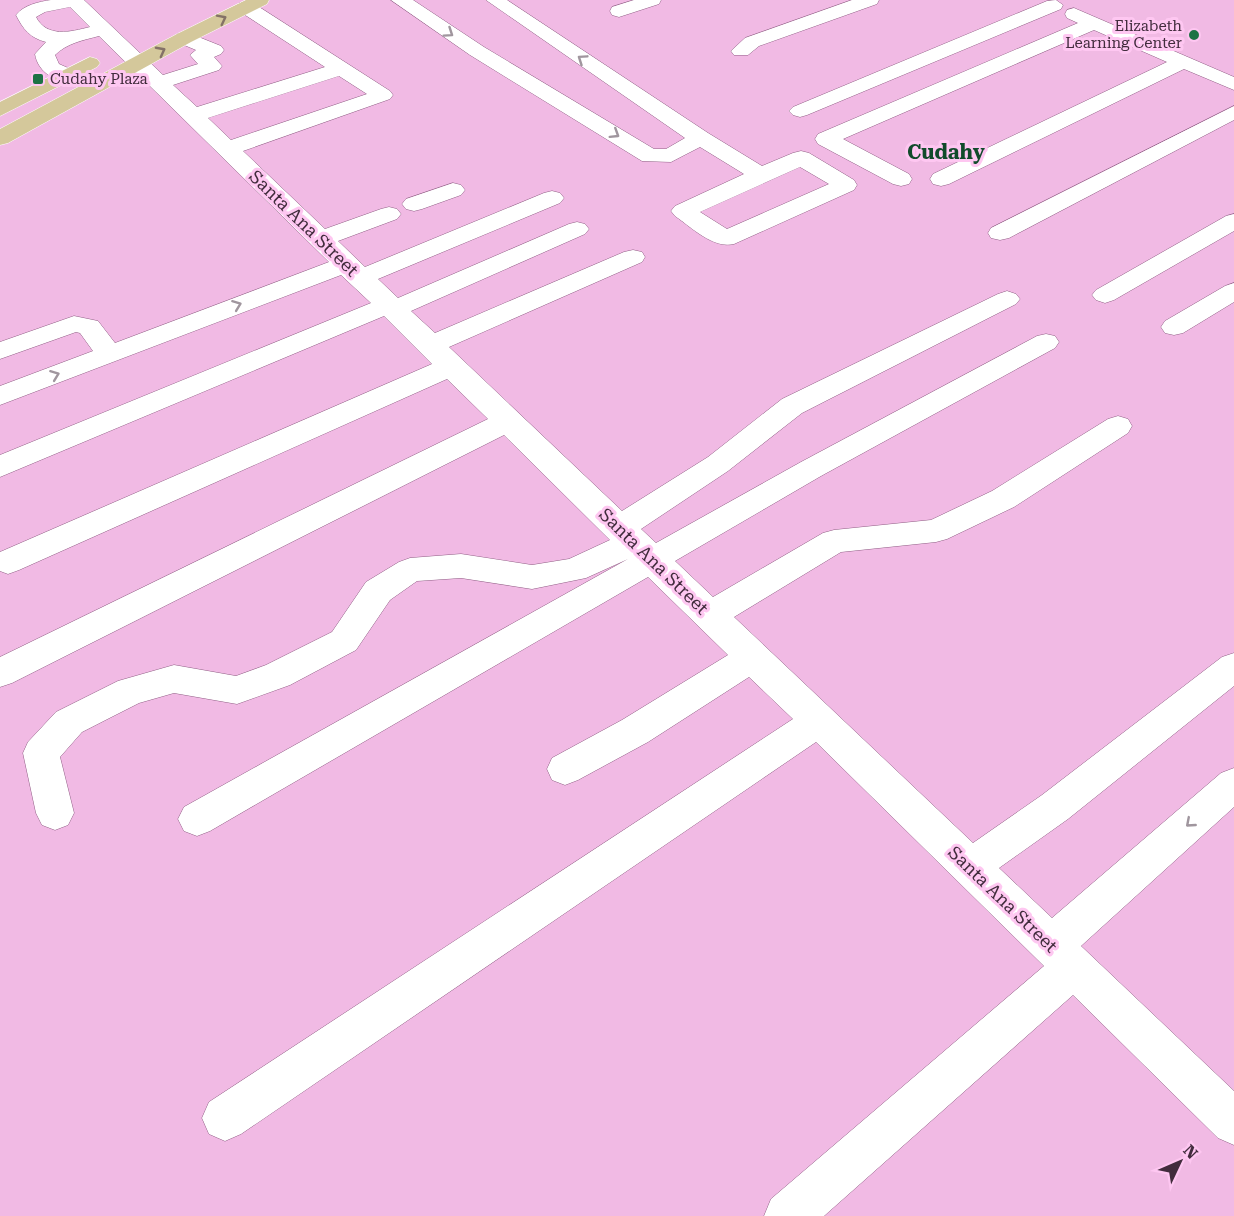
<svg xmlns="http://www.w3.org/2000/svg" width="1234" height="1216" font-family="'Roboto Serif',serif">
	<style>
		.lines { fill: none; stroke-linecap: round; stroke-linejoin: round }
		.minor-casing { stroke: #905f85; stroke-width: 1 }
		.major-casing { stroke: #fff; stroke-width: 1 }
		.minor { fill: #fff; fill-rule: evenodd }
		.major { fill: #d4c89b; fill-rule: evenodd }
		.oneway { stroke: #847267 }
		.oneway2 { stroke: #a0969e }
		.poi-dot { fill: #1d7245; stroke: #fec7f1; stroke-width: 2 }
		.labels { text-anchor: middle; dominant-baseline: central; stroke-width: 6; stroke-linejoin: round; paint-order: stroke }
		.far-poi-label { font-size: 15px; fill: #422c3d; stroke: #fec7f1; text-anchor: end }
		.street-label { font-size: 18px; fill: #422c3d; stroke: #fec7f1 }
		.far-district-label { font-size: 20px; font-weight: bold; fill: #114b2b; stroke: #fec7f1 }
	</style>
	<rect width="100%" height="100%" fill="#f1bae4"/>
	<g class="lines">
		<g class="minor-casing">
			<g id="minor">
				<path d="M51,0H84L163,75L198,64L190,55L196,50L177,42L174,38L177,34H191L221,46L224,50L221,54L214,57L222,66L219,70L173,85L197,107L325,67L239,11L237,7L239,3H253L390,91L393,95L390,99L243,151L325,229L381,209L389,207L397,209L401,214L397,219L338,241L365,267L544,193L552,191L560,193L564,198L560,203L378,279L398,298L569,224L577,222L585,224L589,229L585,234L411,311L435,333L624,252L633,250L642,252L645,257L642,262L449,347L622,511L708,457L782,399L998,294L1007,291L1016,294L1020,299L1016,304L802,413L728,471L641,529L656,543L801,462L1037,336L1046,334L1055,336L1059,342L1055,348L821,476L675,561L713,597L823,533L834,530L931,520L992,491L1108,419L1118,416L1128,419L1132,426L1128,433L1014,507L947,539L936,542L841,552L734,617L973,843L1042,795L1222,657L1234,653V686L1068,819L999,868L1052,918L1221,773L1234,768V807L1081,946L1234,1091V1145L1218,1138L1073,995L824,1216H764L771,1199L1044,966L816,742L241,1134L225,1141L209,1134L202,1118L209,1102L793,719L749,677L648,742L578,780L565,785L552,780L547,769L552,758L622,720L728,655L648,577L210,831L197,836L184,831L178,819L184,807L628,559L586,578L532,589L461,578L417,581L390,600L356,650L290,685L237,704L174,693L139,703L82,732L60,757L74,813L68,825L55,830L42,825L36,813L23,753L28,742L56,712L118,681L174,665L236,676L266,665L332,632L366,582L399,562L410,558L461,554L532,565L569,559L610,540L504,435L12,683L0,687V657L488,419L447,379L19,570L8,574L0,571V552L432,364L384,316L0,477V455L371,303L341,275L0,405V386L93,351L80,333L76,332L0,359V342L74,316L98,321L115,343L329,262L99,36C84,40 67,43 55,55L59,64L75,71L78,75L75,79C57,84 38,73 35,54L46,42C30,38 23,29 16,15C24,5 38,2 51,0ZM70,7L90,27C70,32 47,38 36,17L45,12ZM339,76L367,94L231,140L208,118Z"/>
				<path d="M391,0H413L484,47L654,149H666L685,138L486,0H507L708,133L762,166L793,153L801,151L809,153L854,180L857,185L854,190L734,244C713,249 691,227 675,216L671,211L675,206L744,174L700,147L671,162L642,161L470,55ZM800,167L829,184L727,229L700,212Z"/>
				<polygon points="634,0 661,0 659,4 619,17 612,15 610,11 612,7"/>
				<polygon points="852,0 879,0 877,4 759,46 748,55 734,55 731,51 745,38"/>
				<polygon points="1056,0 1063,5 1061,9 807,115 800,117 793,115 789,111 793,107 1047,1"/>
				<polygon points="1074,8 1234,77 1234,90 1184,69 949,184 941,186 933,184 930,179 933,174 1167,62 1094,30 843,139 909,174 912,179 909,184 901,186 893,184 818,144 815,139 818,134 1078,23 1067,18 1065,14 1067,10"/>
				<polygon points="1234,106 1234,120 1009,238 1000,240 991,238 988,233 991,228"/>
				<polygon points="453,183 461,185 465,190 461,195 422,209 414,211 406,209 402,204 406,199"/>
				<polygon points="1234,214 1234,231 1114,300 1105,303 1096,300 1092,295 1096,290 1226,216"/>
				<polygon points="1234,283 1234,302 1183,333 1174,335 1165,333 1161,327 1165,321 1225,286"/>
			</g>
		</g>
		<g class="major-casing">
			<g id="major">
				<polygon points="246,0 269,0 267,4 191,42 8,143 0,145 0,129 177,34"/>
				<polygon points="90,57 97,59 100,63 97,67 0,116 0,102"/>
			</g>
		</g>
		<use href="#minor" class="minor"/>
		<use href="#major" class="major"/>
	</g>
	<defs><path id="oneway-chevron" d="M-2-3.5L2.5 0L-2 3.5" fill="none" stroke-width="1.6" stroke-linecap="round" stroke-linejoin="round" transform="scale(1.5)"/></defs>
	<g class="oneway">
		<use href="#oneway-chevron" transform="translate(222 19) rotate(-27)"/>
		<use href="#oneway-chevron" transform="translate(161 51) rotate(-28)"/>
	</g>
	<g class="oneway2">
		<use href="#oneway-chevron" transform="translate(449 33) rotate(34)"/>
		<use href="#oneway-chevron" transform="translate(582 59) rotate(-146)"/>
		<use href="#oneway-chevron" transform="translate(615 134) rotate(32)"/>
		<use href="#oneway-chevron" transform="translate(237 305) rotate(-21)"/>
		<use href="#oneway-chevron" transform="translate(55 375) rotate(-21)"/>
		<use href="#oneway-chevron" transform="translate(1190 823) rotate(139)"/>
	</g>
	<g class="poi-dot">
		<circle cx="1194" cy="35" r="6"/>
		<rect x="32" y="73" width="12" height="12" rx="3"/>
	</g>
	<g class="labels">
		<g class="far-poi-label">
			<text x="1182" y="26">Elizabeth<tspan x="1182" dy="17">Learning Center</tspan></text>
			<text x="50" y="79" text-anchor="start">Cudahy Plaza</text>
		</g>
		<g class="street-label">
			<text transform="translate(304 223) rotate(44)">Santa Ana Street</text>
			<text transform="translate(654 561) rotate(44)">Santa Ana Street</text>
			<text transform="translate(1003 899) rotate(44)">Santa Ana Street</text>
		</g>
		<g class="far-district-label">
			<text x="946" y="152">Cudahy</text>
		</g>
	</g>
	<g transform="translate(1180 1162) rotate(46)" stroke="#fec7f1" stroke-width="4.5" paint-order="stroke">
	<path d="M0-4.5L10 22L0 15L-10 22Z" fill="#422c3d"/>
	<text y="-9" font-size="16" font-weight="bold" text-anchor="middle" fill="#422c3d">N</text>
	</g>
</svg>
